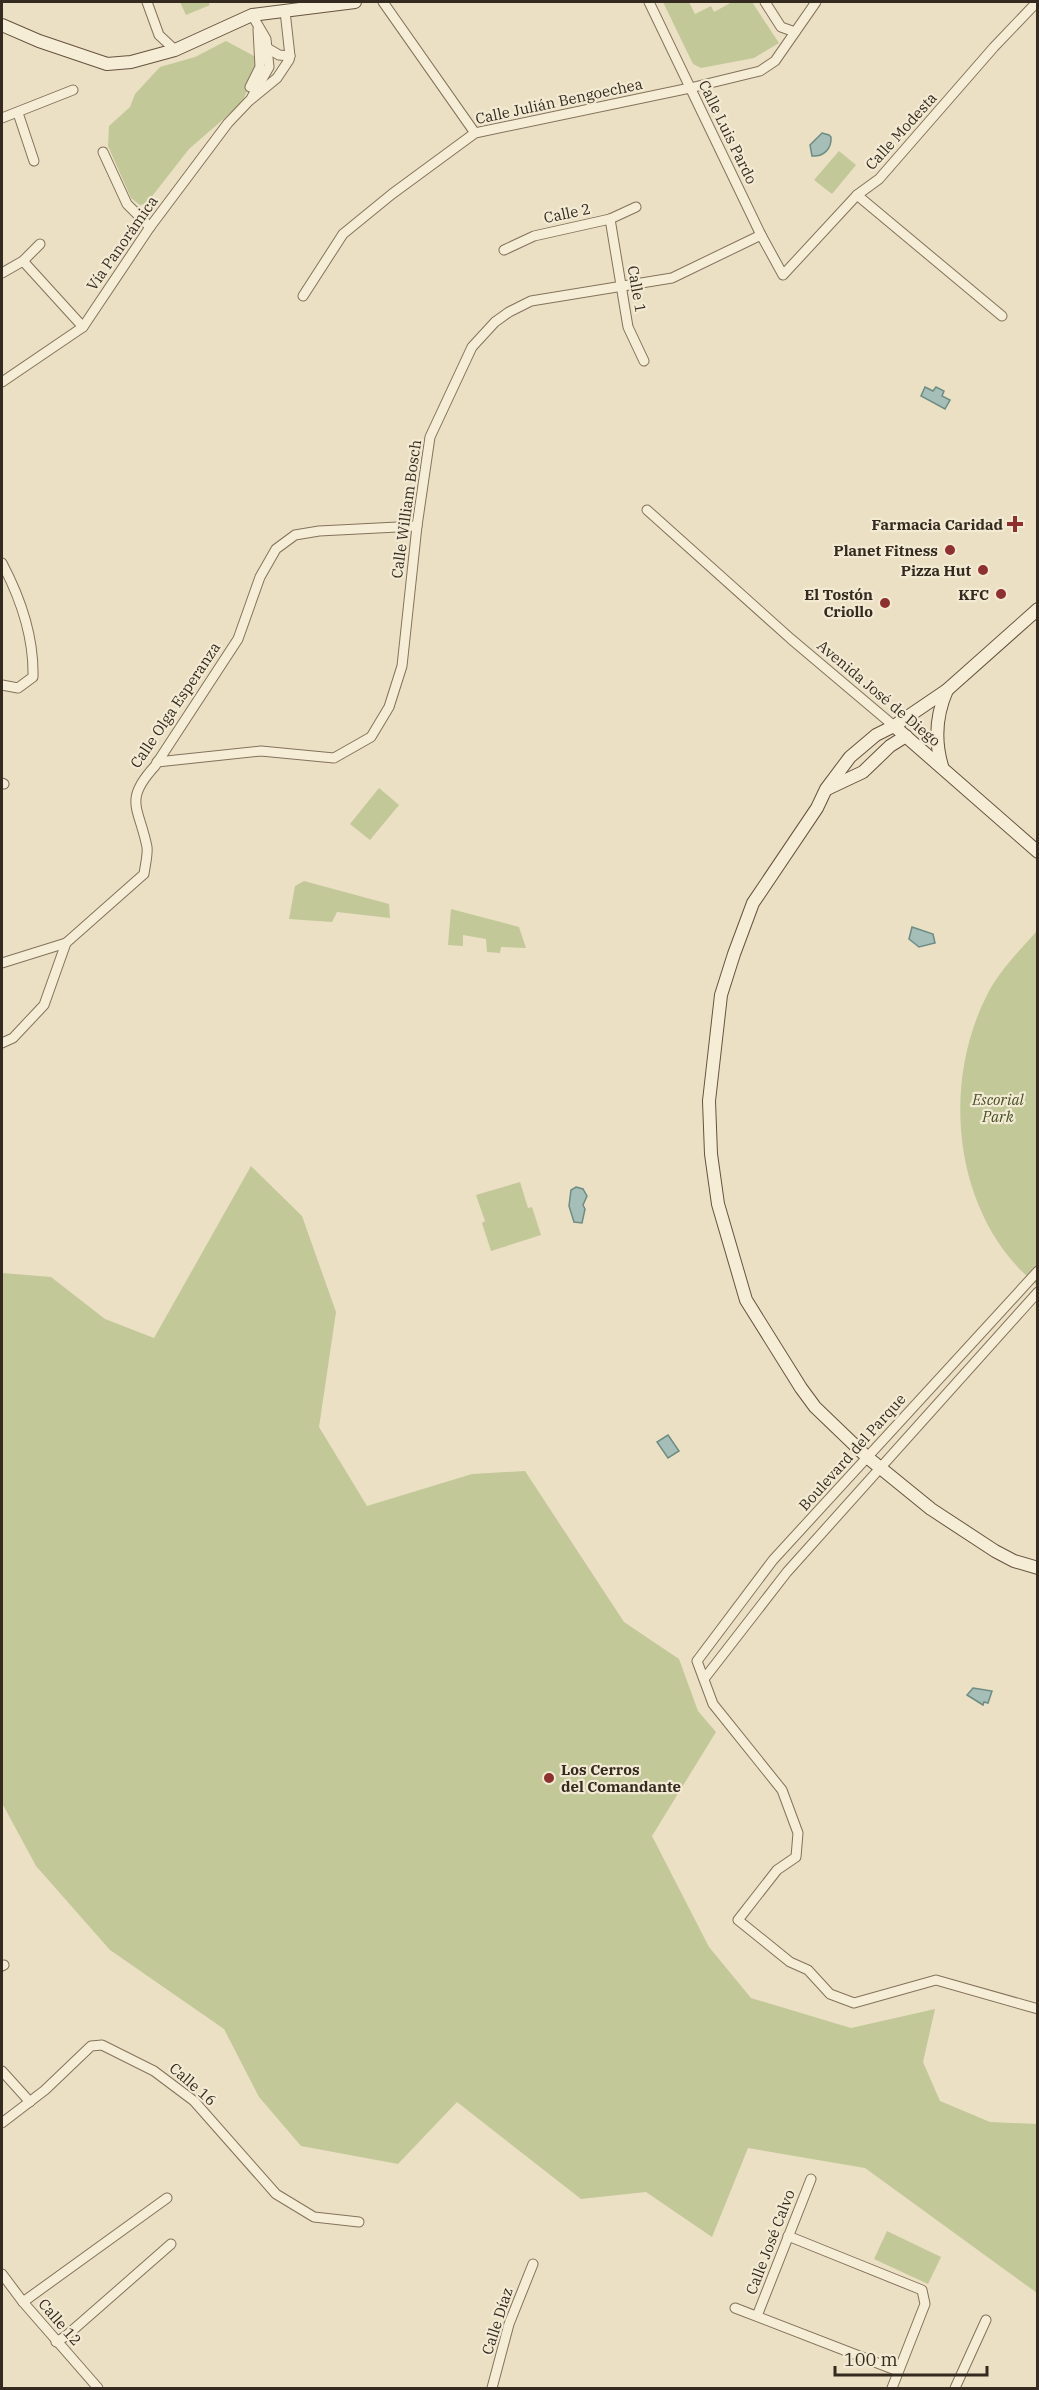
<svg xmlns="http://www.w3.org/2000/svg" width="1039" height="2390" font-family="'IBM Plex Serif',serif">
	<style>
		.green { fill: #c2c898 }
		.water { fill: #a5beb7; stroke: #6d8c84; stroke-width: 1.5 }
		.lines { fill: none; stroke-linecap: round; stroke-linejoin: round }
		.street-casing { stroke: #84725c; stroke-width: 11 }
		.secondary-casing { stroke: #66533f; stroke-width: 14 }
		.street { stroke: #f6edd6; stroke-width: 9 }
		.secondary { stroke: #f6edd6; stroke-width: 12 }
		.poi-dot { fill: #8f3030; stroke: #f3ead3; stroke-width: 2 }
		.labels { text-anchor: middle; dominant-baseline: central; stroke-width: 4.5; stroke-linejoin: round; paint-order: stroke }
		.street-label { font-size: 15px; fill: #352a1f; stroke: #f3ead3 }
		.poi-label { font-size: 15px; font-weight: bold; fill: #352a1f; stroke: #f3ead3; text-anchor: end }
		.park-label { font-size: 15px; font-style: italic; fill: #455027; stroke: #f3ead3 }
	</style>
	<rect width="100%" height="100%" fill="#ebe0c4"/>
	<g class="green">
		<polygon points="180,2 208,2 210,5 186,15"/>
		<polygon points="663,2 689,2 695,14 711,6 714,12 732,2 752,2 779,43 754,58 701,68 693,64"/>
		<polygon points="226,41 258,58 257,66 242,103 189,149 146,204 140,205 131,198 108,146 109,126 130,107 135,94 160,67 195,57"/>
		<polygon points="839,151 856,165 832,194 814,180"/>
		<polygon points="379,788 399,805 370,840 350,824"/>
		<polygon points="304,881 389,904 390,918 337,912 332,922 289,919 295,886"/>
		<polygon points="451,909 519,927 526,948 501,947 500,953 487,952 486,939 463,935 463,946 448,945"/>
		<path d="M1037,931V1285C954,1218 940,1087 987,995C999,971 1019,951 1037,931Z"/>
		<polygon points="251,1166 302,1216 336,1312 319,1427 367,1506 472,1474 525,1471 624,1622 679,1659 698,1711 716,1732 652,1836 709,1947 751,1998 851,2028 935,2009 923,2062 940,2101 990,2122 1037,2124 1037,2293 865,2168 748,2148 712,2237 646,2192 581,2199 457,2102 398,2164 301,2146 259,2097 224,2029 110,1950 36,1866 2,1803 2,1273 51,1277 105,1319 154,1338"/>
		<polygon points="520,1182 528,1208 532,1207 541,1235 491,1251 482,1223 485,1221 476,1195"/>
		<polygon points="887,2231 941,2257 928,2284 874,2259"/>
	</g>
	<g class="water">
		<path d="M822,133L829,135L831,137C832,149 823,157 812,156L810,145Z"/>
		<polygon points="925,387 933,391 936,387 944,391 942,396 950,400 945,409 921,396"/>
		<polygon points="912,927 933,934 935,943 919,947 909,939"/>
		<polygon points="576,1187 583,1189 587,1196 583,1205 585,1209 582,1223 574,1222 569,1206 571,1190"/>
		<polygon points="668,1435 679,1451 668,1458 657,1442"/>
		<polygon points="973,1688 992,1691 988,1703 984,1702 983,1705 967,1695"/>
	</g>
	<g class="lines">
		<g class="street-casing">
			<g id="street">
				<polyline points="147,2 159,35 175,50"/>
				<polyline points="383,2 475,133"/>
				<polyline points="649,2 761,235 783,275 857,195 879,179 994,47 1037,2"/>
				<polyline points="765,2 781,27 795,32"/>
				<polyline points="267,48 279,55 290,56"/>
				<polyline points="250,87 260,67 258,29"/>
				<polyline points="252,97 269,67 266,39 252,15"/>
				<polyline points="18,113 34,161"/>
				<polyline points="2,118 73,90"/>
				<polyline points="103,152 127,204 150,227"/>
				<polyline points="857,195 1002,316"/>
				<polyline points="610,219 628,327 644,361"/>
				<polyline points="504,250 534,236 610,219 636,207"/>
				<polyline points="23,261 83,327"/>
				<polyline points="2,273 23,261 40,244"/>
				<polyline points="303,296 343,234 392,194 475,133 690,88 760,71 775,61 816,2"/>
				<polyline points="2,382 83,327 150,227 228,123 249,101 277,78 289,60 290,56 285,11"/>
				<polyline points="647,510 791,639 894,726"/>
				<path d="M2,563C20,597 34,637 33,677L18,688L2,685"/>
				<polyline points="157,762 261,751 334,758 371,737 389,707 402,666 417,526 430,437 472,347 495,322 509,312 531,301 672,278 761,235"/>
				<polyline points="2,783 4,784"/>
				<polyline points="2,963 66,943"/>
				<path d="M2,1043L13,1038L44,1005L66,943L144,874C145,866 148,855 147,847C139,807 123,801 155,766L238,639L260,577L276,549L295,535L319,531L417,526"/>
				<polyline points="1038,1271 773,1560 697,1661 713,1704 782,1790 798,1833 796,1857 777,1870 738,1920 790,1962 808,1970 830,1994 854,2003 936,1980 1038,2009"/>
				<polyline points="704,1679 787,1572 1038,1292"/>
				<polyline points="2,1966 4,1965"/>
				<polyline points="2,2071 30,2102"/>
				<polyline points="2,2123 45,2090 91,2046 102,2045 154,2071 194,2101 276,2194 314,2217 359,2222"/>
				<polyline points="788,2236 922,2290 925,2304 892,2388"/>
				<polyline points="2,2274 23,2302 98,2388"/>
				<polyline points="23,2302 167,2198"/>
				<polyline points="735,2308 898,2371"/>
				<polyline points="757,2316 811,2179"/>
				<polyline points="56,2342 66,2336 171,2244"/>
				<polyline points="492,2388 509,2324 533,2264"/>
				<polyline points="955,2388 986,2320"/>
			</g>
		</g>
		<g class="secondary-casing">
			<g id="secondary">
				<polyline points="2,25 39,41 107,64 131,62 175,50 252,15 355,2"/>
				<polyline points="1038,609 947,690 894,726 876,735 850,757 826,789 817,808 753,903 734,954 721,995 709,1101 711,1154 718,1204 746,1300 801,1388 815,1407 867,1457 931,1509 995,1551 1014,1561 1038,1568"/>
				<polyline points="894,726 1038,852"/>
				<path d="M942,766C934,739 936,715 947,690"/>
				<polyline points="827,789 863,772 890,746 906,736"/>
			</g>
		</g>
		<use href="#street" class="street"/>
		<use href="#secondary" class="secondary"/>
	</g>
	<g class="poi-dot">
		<path d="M1012 515h6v6h6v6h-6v6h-6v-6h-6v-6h6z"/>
		<circle cx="950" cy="550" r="6"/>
		<circle cx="983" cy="570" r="6"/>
		<circle cx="1001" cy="594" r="6"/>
		<circle cx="885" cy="603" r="6"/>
		<circle cx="549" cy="1778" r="6"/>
	</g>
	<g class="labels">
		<g class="street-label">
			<text transform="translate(559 101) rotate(-12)">Calle Julián Bengoechea</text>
			<text transform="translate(901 131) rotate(-48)">Calle Modesta</text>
			<text transform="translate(728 132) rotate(64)">Calle Luis Pardo</text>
			<text transform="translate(567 213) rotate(-12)">Calle 2</text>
			<text transform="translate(122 243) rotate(-55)">Vía Panorámica</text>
			<text transform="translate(637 289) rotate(80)">Calle 1</text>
			<text transform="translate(406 509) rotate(-82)">Calle William Bosch</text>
			<text transform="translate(879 693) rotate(40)">Avenida José de Diego</text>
			<text transform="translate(175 705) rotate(-56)">Calle Olga Esperanza</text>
			<text transform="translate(852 1452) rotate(-48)">Boulevard del Parque</text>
			<text transform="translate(193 2084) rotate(41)">Calle 16</text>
			<text transform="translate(770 2242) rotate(-69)">Calle José Calvo</text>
			<text transform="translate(497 2321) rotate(-72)">Calle Díaz</text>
			<text transform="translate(60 2322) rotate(49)">Calle 12</text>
		</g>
		<g class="poi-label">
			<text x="1003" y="524">Farmacia Caridad</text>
			<text x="938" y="550">Planet Fitness</text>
			<text x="971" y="570">Pizza Hut</text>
			<text x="873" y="594">El Tostón<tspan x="873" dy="17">Criollo</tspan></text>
			<text x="989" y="594">KFC</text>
			<text x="561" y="1769" text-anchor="start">Los Cerros<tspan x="561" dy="17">del Comandante</tspan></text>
		</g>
		<g class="park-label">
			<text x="998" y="1099">Escorial<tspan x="998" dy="17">Park</tspan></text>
		</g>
	</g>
	<rect width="1039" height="2390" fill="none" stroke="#352a1f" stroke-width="6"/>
	<path d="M835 2366v9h152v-9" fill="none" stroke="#352a1f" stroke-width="3"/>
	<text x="844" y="2366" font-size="18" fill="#352a1f" stroke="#f3ead3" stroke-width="4.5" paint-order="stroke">100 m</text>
</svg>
